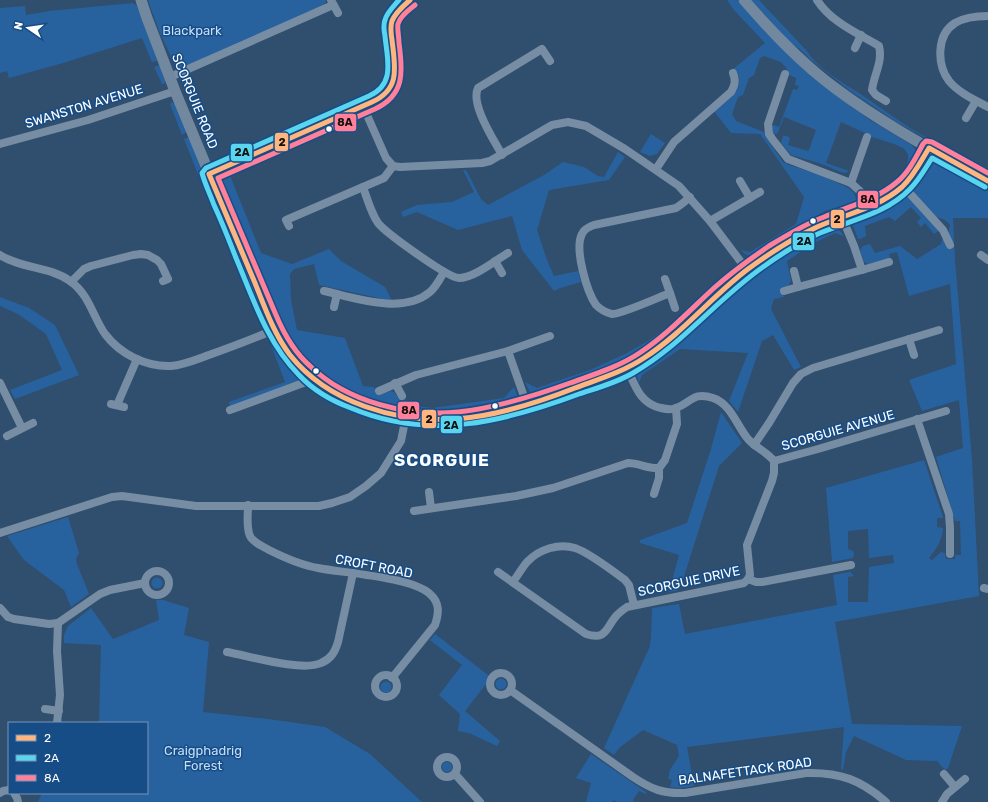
<svg xmlns="http://www.w3.org/2000/svg" width="988" height="802" font-family="Rubik,sans-serif">
	<style>
		.green { fill: #28629e }
		.lines { fill: none; stroke-linecap: round; stroke-linejoin: round }
		.street { stroke: #778da3; stroke-width: 8 }
		.secondary { stroke: #72889f; stroke-width: 11 }
		.bus-1-casing { stroke: #174d87; stroke-width: 8 }
		.bus-2-casing { stroke: #174d87; stroke-width: 8 }
		.bus-3-casing { stroke: #174d87; stroke-width: 8 }
		.bus-1 { stroke: #ffb580; stroke-width: 5 }
		.bus-2 { stroke: #5ad5f0; stroke-width: 5 }
		.bus-3 { stroke: #ff8098; stroke-width: 5 }
		.bus-dot { fill: #fff; stroke: #174d87; stroke-width: 1.5 }
		.labels { text-anchor: middle; dominant-baseline: central; stroke-width: 3; stroke-linejoin: round; paint-order: stroke }
		.park-label { font-size: 13px; fill: #c4dffa; stroke: #174d87 }
		.street-label { font-size: 13px; fill: #fff; stroke: #174d87 }
		.district-label { font-size: 17px; font-weight: bold; letter-spacing: 1px; fill: #fff; stroke: #174d87 }
		.line-badge { stroke: #174d87; stroke-width: 1.5 }
		.pale-badge-label { font-size: 11px; text-anchor: middle; font-weight: bold; fill: #111 }
	</style>
	<rect width="100%" height="100%" fill="#304e6e"/>
	<g class="green">
		<polygon points="148,0 326,0 325,4 194,63 183,67 176,67 159,31"/>
		<path d="M727,0H737L840,98L870,120L910,144C913,146 915,148 916,151C919,164 889,199 877,197C876,197 873,194 872,193C886,189 924,160 901,147C893,143 875,138 865,135V133L841,122L826,163L849,171L845,173L841,172L819,163L791,155L781,143L783,136H787L790,138L788,145L808,151L809,150L816,130L784,117L778,132L776,134L773,133L771,126L774,125L779,127L793,89L797,90L799,86L795,85L796,78L785,73L787,69L781,62L764,56L760,58L754,75L749,78L743,95L738,97L732,114L736,121L764,132L769,142L783,162L789,165L820,175L849,188L854,193L857,201L825,211L806,222L805,227L755,258L745,254L741,250L750,252L796,224L804,197L760,134L731,133L714,111C726,102 746,90 737,72L732,70L765,43L734,10Z"/>
		<path d="M751,0H759L806,50C820,71 844,83 865,97C880,107 894,118 910,128C935,143 962,156 988,168V173L895,121L849,90L811,60L801,50L791,43Z"/>
		<polygon points="133,3 137,6 157,59 157,61 152,62 142,38 63,63 9,78 7,71 0,73 0,8 25,6 26,15 49,11"/>
		<polygon points="160,65 166,79 164,84 162,84 154,67"/>
		<polygon points="172,102 175,104 187,132 182,135 170,104"/>
		<polygon points="651,134 665,143 657,154 650,156 640,152"/>
		<polygon points="189,137 206,179 201,182 184,139"/>
		<polygon points="618,152 625,157 609,180 549,190 537,230 547,260 554,276 578,271 581,282 560,288 554,291 522,250 512,216 458,230 417,212 403,217 401,212 417,205 452,202 474,192 463,170 466,170 481,199 488,205 544,175 563,162 584,167 598,176 604,177"/>
		<path d="M934,160H939L988,187V218H953L955,260L972,460L979,596L835,622L852,724L962,726L948,768L945,770L937,761L906,760L854,736L846,752L843,770L841,769L844,727L687,747L694,786L680,788L670,787L672,780L668,779L670,770L679,756L677,745L643,730L619,748L614,755L604,748L650,646L651,637L652,608L679,604L685,634L837,605L833,575L850,572L854,576L848,577V602H868L869,567L894,563L893,555L869,558L868,529L848,531V549L853,551L854,554L853,558L832,562L826,488L924,460L943,517V518H937V527L943,528C942,541 937,548 929,558L932,560L941,552L945,553L946,559H955V555H961L960,521H955L936,457L963,448L959,400L922,411L909,380L956,364L950,284L909,296L897,252L889,254L890,258L868,264L864,262L860,250L863,246L870,244L875,253L900,246L917,259L941,244L943,237L948,234L950,225C946,218 940,220 934,215C925,207 917,196 909,187L930,161Z"/>
		<polygon points="229,173 261,253 292,264 329,249 341,261 385,287 392,301 319,285 314,264 294,269 290,274 291,300 297,330 345,338 363,386 374,387 378,395 390,391 394,392 399,399 405,397 408,405 432,408 504,398 514,387 517,395 516,400 508,406 461,414 441,415 420,412 399,410 370,403 346,393 324,380 302,360 280,330 219,183 222,177"/>
		<polygon points="208,189 211,190 217,205 212,208 205,191"/>
		<polygon points="901,195 905,197 908,195 940,230 934,234 925,223 921,227 917,222 921,218 911,207 895,221 889,217 865,226 866,236 860,239 858,239 853,226 856,218 884,206"/>
		<polygon points="222,216 229,235 225,238 216,218"/>
		<polygon points="836,229 840,231 844,236 835,233 814,243 787,261 791,281 788,286 781,288 784,297 774,299 771,309 801,367 794,370 773,335 762,341 738,412 729,401 748,353 680,349 642,375 639,383 637,376 637,368 751,272 754,272 756,274 811,240"/>
		<polygon points="233,244 242,265 237,267 228,246"/>
		<polygon points="733,269 735,272 690,317 641,355 595,377 537,396 531,394 525,382 537,388 590,370 627,353 648,341 676,321"/>
		<polygon points="246,273 253,292 248,294 241,275"/>
		<polygon points="0,297 29,308 55,325 79,375 15,399 10,390 62,370 46,334 18,314 0,306"/>
		<polygon points="256,300 264,321 261,323 252,303"/>
		<polygon points="273,343 276,344 304,377 301,382 230,407 229,402 285,382 271,345"/>
		<polygon points="619,377 623,380 593,393 573,399 572,395"/>
		<polygon points="311,385 313,385 328,395 327,399 307,387"/>
		<polygon points="549,403 550,406 525,414 524,411"/>
		<polygon points="348,406 359,410 359,415 347,411"/>
		<polygon points="721,412 742,443 719,466 681,586 676,591 669,592 679,555 640,543 640,540 687,523 711,449"/>
		<polygon points="381,417 393,420 396,422 396,425 380,422"/>
		<polygon points="414,423 439,424 439,429 411,428 411,425"/>
		<polygon points="459,423 461,428 445,429 445,424"/>
		<polygon points="68,517 79,553 76,559 77,564 89,594 71,607 64,590 24,560 7,536"/>
		<circle cx="157" cy="583" r="5.5"/>
		<polygon points="156,600 163,600 189,608 184,635 209,642 203,712 268,719 325,727 370,754 422,802 38,802 42,793 147,793 147,723 99,723 101,645 64,643 64,635 68,626 91,608 113,639 159,620"/>
		<polygon points="435,634 488,675 486,684 465,711 500,741 497,746 469,733 458,731 460,714 439,695 462,665 430,640"/>
		<circle cx="501" cy="684" r="5.5"/>
		<circle cx="386" cy="687" r="5.5"/>
		<polygon points="591,754 646,792 646,794 639,791 633,800 634,802 617,802 614,800 612,802 586,802 591,783 576,778"/>
		<circle cx="447" cy="767" r="5"/>
	</g>
	<g class="lines">
		<g class="street">
			<polyline points="331,0 338,13"/>
			<path d="M817,0C831,22 857,33 879,46C883,62 874,74 872,90L876,95L886,101"/>
			<path d="M988,16C977,16 965,17 955,23C936,35 937,65 949,81C959,93 975,100 988,107"/>
			<polyline points="855,48 861,35"/>
			<polyline points="785,74 768,124 769,134 773,140 788,159 851,183 862,193 871,207"/>
			<polyline points="170,77 333,5"/>
			<polyline points="363,106 386,158 393,166 400,167 482,163 490,161 552,125 568,122 586,126 625,149 679,186 710,221 747,270"/>
			<polyline points="966,118 976,101"/>
			<polyline points="0,144 88,120 175,91"/>
			<path d="M502,155C494,140 470,104 478,88L542,49L550,61"/>
			<path d="M656,169L674,142L731,92C735,85 736,81 733,73"/>
			<path d="M209,174L363,106C371,103 379,100 386,94C403,78 390,44 391,23C395,13 402,7 410,0"/>
			<polyline points="740,181 750,198"/>
			<polyline points="851,183 867,137"/>
			<polyline points="903,186 943,230 950,245"/>
			<path d="M363,187C367,198 371,213 378,223C386,233 448,278 459,278C474,278 496,260 508,253"/>
			<polyline points="710,221 760,192"/>
			<polyline points="289,226 286,220 384,178 393,166"/>
			<path d="M0,255C22,269 49,266 70,281C89,294 93,317 105,334C120,354 146,367 171,366C183,365 195,360 206,356C229,348 252,339 274,330"/>
			<polyline points="981,255 988,260"/>
			<polyline points="495,261 502,273"/>
			<polyline points="862,270 889,262"/>
			<polyline points="794,271 798,287 862,270 854,246 842,217"/>
			<polyline points="665,279 670,293"/>
			<polyline points="71,282 84,269 91,266 133,255 141,254 148,255 157,260 161,264 168,279 163,281"/>
			<path d="M324,291C355,298 403,315 430,292C436,287 440,279 444,272"/>
			<polyline points="784,291 798,287"/>
			<polyline points="334,307 337,294"/>
			<path d="M675,308L670,293C659,297 622,314 612,314C607,313 600,309 596,305C587,292 574,249 582,234C584,229 588,227 594,225L676,208L683,203L690,197"/>
			<polyline points="909,339 914,355"/>
			<polyline points="508,351 550,336"/>
			<path d="M627,368C635,385 640,404 661,408C665,409 672,410 676,408C691,403 693,391 713,398C731,404 737,426 748,439C756,448 767,452 774,461"/>
			<polyline points="0,383 22,428"/>
			<polyline points="395,383 402,396"/>
			<polyline points="379,391 416,375 508,351 527,405"/>
			<polyline points="111,404 124,407"/>
			<polyline points="117,405 137,359"/>
			<polyline points="230,410 314,379"/>
			<polyline points="917,419 949,514 950,528 950,554"/>
			<polyline points="7,436 33,423"/>
			<polyline points="754,445 769,423 793,383 801,374 813,368 939,330"/>
			<polyline points="774,461 818,449 946,411"/>
			<polyline points="429,492 431,508"/>
			<polyline points="654,494 659,478 659,468"/>
			<path d="M248,505C248,514 246,527 250,536C253,543 263,546 269,550C285,558 300,565 318,568C343,573 412,577 430,594C440,603 439,613 435,625L392,678"/>
			<path d="M414,511L516,496L553,488L628,463C639,463 648,469 659,468L665,460L677,424L676,408"/>
			<polyline points="0,533 112,497 122,496 196,506 319,506 332,503 350,497 366,486 381,473 401,441 406,416"/>
			<circle cx="157" cy="583" r="12"/>
			<path d="M498,572L586,634C607,641 606,627 617,615C620,612 624,609 627,607L744,583L748,579L750,575L747,545L772,481L774,473V461"/>
			<polyline points="748,579 756,582 762,582 851,565"/>
			<path d="M513,582C518,575 522,568 527,562C539,549 559,543 575,548C588,552 613,571 625,580L629,585L634,605"/>
			<polyline points="984,588 988,589"/>
			<polyline points="0,608 8,617 14,619 49,624 58,623 100,594 110,590 145,583"/>
			<path d="M227,652C249,656 302,672 321,663C331,659 335,652 338,642L353,573"/>
			<circle cx="501" cy="684" r="11"/>
			<circle cx="386" cy="686" r="11"/>
			<path d="M510,690L633,777C651,789 663,794 685,793L806,773C840,772 861,780 886,802"/>
			<polyline points="45,709 59,711"/>
			<polyline points="57,723 60,695 57,651 58,623"/>
			<circle cx="447" cy="767" r="10"/>
			<polyline points="455,774 480,802"/>
			<polyline points="944,774 955,787"/>
			<polyline points="0,793 3,791 9,790"/>
			<polyline points="14,793 17,798 18,802"/>
			<polyline points="942,802 947,794 965,779"/>
		</g>
		<g class="secondary">
			<path d="M141,0L147,18L175,91L274,330C286,348 297,364 313,378C349,409 409,422 455,419C488,417 519,407 550,397C587,385 624,372 655,350C688,326 715,295 746,270C755,263 765,257 775,251C795,237 818,226 841,218C862,209 885,203 903,187C914,176 921,161 929,148"/>
			<path d="M744,0C772,32 801,63 835,88C883,124 936,152 988,181"/>
		</g>
		<g class="bus-1-casing">
			<path id="bus-1" d="M410,0C403,6 395,13 392,21C390,27 391,34 392,40C395,67 401,89 372,102L209,174C224,210 240,247 255,283C265,308 274,334 290,355C328,403 397,423 456,419C497,416 537,403 575,388C599,379 623,372 644,358C683,333 712,296 748,269C770,253 793,238 817,227C846,214 878,208 902,187C914,176 921,161 929,148L988,181"/>
		</g>
		<g class="bus-2-casing">
			<path id="bus-2" d="M399,0C394,6 387,12 385,20C383,25 384,31 385,36C387,59 396,84 369,96L206,168L202,173C205,184 210,194 214,205C222,222 229,240 236,258C253,298 267,343 299,375C313,390 332,401 351,408C429,441 504,422 579,394C597,388 616,383 633,373C682,345 717,299 763,267C781,254 800,242 820,233C851,220 886,214 910,189C919,180 925,169 932,158L985,187"/>
		</g>
		<g class="bus-3-casing">
			<path id="bus-3" d="M415,5C409,10 400,16 398,24C397,29 399,37 399,43C403,72 405,95 375,109L218,178L276,315C284,334 294,352 310,366C347,402 408,417 458,412C496,408 534,396 570,383C595,374 619,367 641,352C668,334 690,310 714,288C731,273 750,259 769,246C787,235 805,224 824,217C849,206 876,200 897,182C909,172 916,157 923,144L926,141L932,142L988,173"/>
		</g>
		<use href="#bus-1" class="bus-1"/>
		<use href="#bus-2" class="bus-2"/>
		<use href="#bus-3" class="bus-3"/>
	</g>
	<g class="bus-dot">
		<circle cx="329" cy="129" r="3.5"/>
		<circle cx="813" cy="221" r="3.5"/>
		<circle cx="316" cy="371" r="3.5"/>
		<circle cx="495" cy="406" r="3.5"/>
	</g>
	<g class="labels">
		<g class="park-label">
			<text x="192" y="30">Blackpark</text>
			<text x="203" y="750">Craigphadrig<tspan x="203" dy="15">Forest</tspan></text>
		</g>
		<g class="street-label">
			<text transform="translate(195 101) rotate(68)">SCORGUIE ROAD</text>
			<text transform="translate(84 106) rotate(-17)">SWANSTON AVENUE</text>
			<text transform="translate(838 430) rotate(-16)">SCORGUIE AVENUE</text>
			<text transform="translate(374 566) rotate(11)">CROFT ROAD</text>
			<text transform="translate(689 581) rotate(-12)">SCORGUIE DRIVE</text>
			<text transform="translate(745 771) rotate(-8)">BALNAFETTACK ROAD</text>
		</g>
		<g class="district-label">
			<text x="442" y="460">SCORGUIE</text>
		</g>
	</g>
	<g class="line-badge">
		<rect x="334" y="113" width="23" height="19" rx="4" fill="#ff8098"/>
		<rect x="274" y="132" width="15" height="20" rx="4" fill="#ffb580"/>
		<rect x="230" y="143" width="23" height="19" rx="4" fill="#5ad5f0"/>
		<rect x="857" y="190" width="22" height="19" rx="4" fill="#ff8098"/>
		<rect x="830" y="209" width="15" height="20" rx="4" fill="#ffb580"/>
		<rect x="792" y="232" width="23" height="19" rx="4" fill="#5ad5f0"/>
		<rect x="397" y="401" width="23" height="19" rx="4" fill="#ff8098"/>
		<rect x="421" y="409" width="16" height="20" rx="4" fill="#ffb580"/>
		<rect x="440" y="415" width="23" height="19" rx="4" fill="#5ad5f0"/>
	</g>
	<g class="pale-badge-label">
		<text x="345" y="126">8A</text>
		<text x="282" y="146">2</text>
		<text x="242" y="156">2A</text>
		<text x="868" y="203">8A</text>
		<text x="837" y="223">2</text>
		<text x="804" y="245">2A</text>
		<text x="409" y="414">8A</text>
		<text x="429" y="423">2</text>
		<text x="451" y="429">2A</text>
	</g>
	<rect x="8" y="722" width="140" height="72" fill="#174d87" stroke="#7494b7"/>
	<rect x="16" y="735" width="20" height="6" fill="#ffb580" stroke="#7494b7"/>
	<text x="44" y="742" font-size="12" fill="#ffffff">2</text>
	<rect x="16" y="755" width="20" height="6" fill="#5ad5f0" stroke="#7494b7"/>
	<text x="44" y="762" font-size="12" fill="#ffffff">2A</text>
	<rect x="16" y="775" width="20" height="6" fill="#ff8098" stroke="#7494b7"/>
	<text x="44" y="782" font-size="12" fill="#ffffff">8A</text>
	<g transform="translate(28 28) rotate(283)" stroke="#174d87" stroke-width="3" paint-order="stroke">
	<path d="M0-3L7 15L0 10L-7 15Z" fill="#ffffff"/>
	<text y="-6" font-size="11" font-weight="bold" text-anchor="middle" fill="#ffffff">N</text>
	</g>
</svg>
